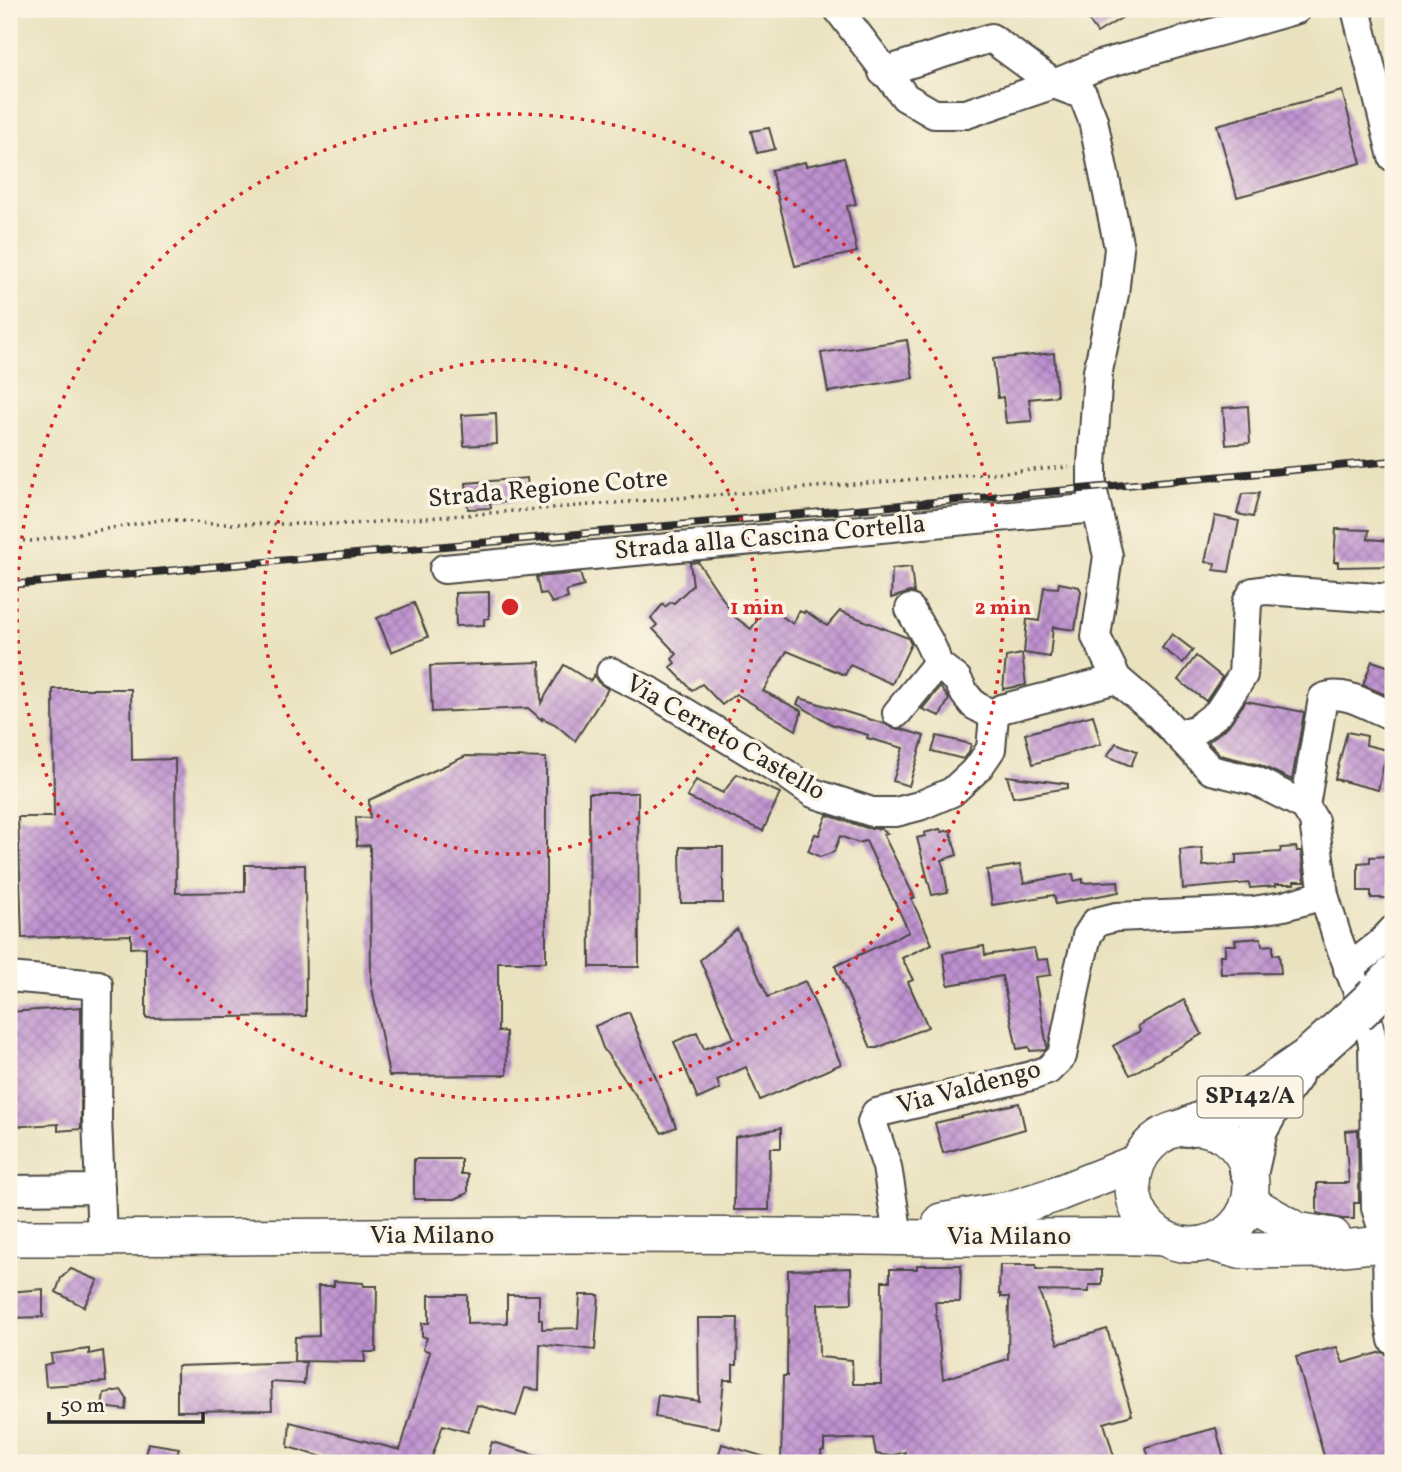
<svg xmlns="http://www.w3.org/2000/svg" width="1402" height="1472" font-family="Vollkorn,serif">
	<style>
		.building { fill: url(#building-cross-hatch) }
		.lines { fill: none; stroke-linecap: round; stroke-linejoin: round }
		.minor-casing { stroke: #484641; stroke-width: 32 }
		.major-casing { stroke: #484641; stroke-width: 38 }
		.highway-casing { stroke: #484641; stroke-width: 42 }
		.path { stroke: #484641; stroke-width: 3.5; stroke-dasharray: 2 5; stroke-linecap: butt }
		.minor { stroke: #fff; stroke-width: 28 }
		.major { stroke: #fff; stroke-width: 35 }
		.highway { stroke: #fff; stroke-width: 38 }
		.rail-casing { stroke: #2b2b2b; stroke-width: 8 }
		.rail { stroke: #fcf5e5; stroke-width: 5; stroke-dasharray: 16; stroke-linecap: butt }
		.highway-bridge-casing { stroke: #484641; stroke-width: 42; stroke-linecap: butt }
		.highway-bridge { stroke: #fff; stroke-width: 38 }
		.ring { fill: none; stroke: #d62828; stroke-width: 3.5; stroke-dasharray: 3.5 7 }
		.labels { text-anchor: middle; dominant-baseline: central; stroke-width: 7; stroke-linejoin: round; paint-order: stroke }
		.shield { fill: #fcf5e5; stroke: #6a6863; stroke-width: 2 }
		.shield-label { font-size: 24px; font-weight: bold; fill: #2b2b2b }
		.street-label { font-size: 26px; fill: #2b2b2b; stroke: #fcf5e5 }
		.centre { fill: #d62828; stroke: #fcf5e5; stroke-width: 3.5 }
		.ring-label { font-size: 21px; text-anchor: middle; font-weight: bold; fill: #d62828; stroke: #fcf5e5; stroke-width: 7; stroke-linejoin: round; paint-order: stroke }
	</style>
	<defs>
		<pattern id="building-cross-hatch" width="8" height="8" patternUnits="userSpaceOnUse" patternTransform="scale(1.75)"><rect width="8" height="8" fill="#be91d0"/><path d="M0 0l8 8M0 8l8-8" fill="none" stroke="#9b77a9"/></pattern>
	</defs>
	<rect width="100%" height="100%" fill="#fcf5e5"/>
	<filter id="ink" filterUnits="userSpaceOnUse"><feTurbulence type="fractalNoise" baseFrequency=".0143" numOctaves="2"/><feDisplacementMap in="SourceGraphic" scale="14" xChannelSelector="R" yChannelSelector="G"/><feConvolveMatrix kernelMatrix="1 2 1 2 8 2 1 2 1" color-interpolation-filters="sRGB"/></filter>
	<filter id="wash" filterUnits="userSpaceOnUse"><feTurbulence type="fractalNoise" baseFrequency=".00686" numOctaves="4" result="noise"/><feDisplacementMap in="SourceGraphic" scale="28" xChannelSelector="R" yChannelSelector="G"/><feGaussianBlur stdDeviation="1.57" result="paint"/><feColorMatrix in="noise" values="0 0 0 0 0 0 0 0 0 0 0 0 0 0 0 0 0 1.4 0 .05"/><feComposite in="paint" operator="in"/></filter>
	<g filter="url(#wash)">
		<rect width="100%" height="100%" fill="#eae2bf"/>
		<g id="blocks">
			<g class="building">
				<polygon points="1081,9 1136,9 1097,33"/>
				<polygon points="1342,91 1361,163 1237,197 1217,125"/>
				<polygon points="769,128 775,149 757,153 751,131"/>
				<polygon points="844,158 856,204 847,206 857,252 795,266 771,170 805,162 806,166"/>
				<polygon points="907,340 913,378 828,392 821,353"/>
				<polygon points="1054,353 1057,396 1029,399 1032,421 1006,423 1003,397 998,398 993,359"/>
				<polygon points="1248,406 1250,443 1226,445 1223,408"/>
				<polygon points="496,413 497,444 464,446 462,415"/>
				<polygon points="527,478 529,500 490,503 491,508 468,509 466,483"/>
				<polygon points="1259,493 1253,517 1237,514 1242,494"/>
				<polygon points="1215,516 1239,521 1229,572 1214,570 1215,563 1205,562"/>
				<polygon points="1336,529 1369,530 1368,539 1393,541 1393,566 1338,567 1338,562 1334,562"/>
				<polygon points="698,562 735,617 751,629 767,606 793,624 799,611 804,613 805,611 827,626 840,611 908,638 911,644 892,684 850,665 845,675 787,651 763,691 802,711 796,730 736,694 722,705 702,684 692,690 670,667 675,663 672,659 677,654 653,629 657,625 651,618 663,604 665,607 671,602 674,603 693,585 690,563"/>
				<polygon points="911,567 914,593 910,592 891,598 892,569"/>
				<polygon points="580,573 584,586 566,591 568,598 552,603 546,593 540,594 536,577"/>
				<polygon points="1059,583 1079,587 1081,591 1075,630 1053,627 1050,657 1024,653 1027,619 1039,621 1044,587 1058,588"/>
				<polygon points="489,592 489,618 484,619 484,625 456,626 455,593"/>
				<polygon points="414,603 428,637 391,652 377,618"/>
				<polygon points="1172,634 1193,650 1183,663 1162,648"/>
				<polygon points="1022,654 1026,685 1003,689 1006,657"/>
				<polygon points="1196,656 1222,677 1206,701 1178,680"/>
				<polygon points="1372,661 1393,668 1393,698 1363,685"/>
				<polygon points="540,662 541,703 564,665 590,681 594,675 598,682 608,689 575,741 555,724 542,718 542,720 528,708 432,712 430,666"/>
				<polygon points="940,687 949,699 940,716 922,709"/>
				<polygon points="53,689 131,689 132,760 175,759 176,893 245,892 245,865 305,865 306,1016 146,1018 146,947 131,948 131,935 22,938 18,817 54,817"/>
				<polygon points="800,698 885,724 894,729 901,729 924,736 909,786 893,781 903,748 867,738 868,735 831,724 797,704"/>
				<polygon points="1246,701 1304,712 1292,780 1260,765 1220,755 1208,742 1228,726"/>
				<polygon points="1093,715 1101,744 1033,764 1025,734"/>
				<polygon points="1347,732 1367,736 1366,745 1387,750 1378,790 1335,779"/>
				<polygon points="937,736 971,744 969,752 963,759 932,751"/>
				<polygon points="1116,743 1137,751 1131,766 1107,756"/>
				<polygon points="466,756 546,758 546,962 498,962 498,1031 506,1032 507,1075 389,1076 371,982 370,845 357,846 356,817 370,818 369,800"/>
				<polygon points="737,774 780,793 763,831 687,797 696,780 723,793"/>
				<polygon points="1007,776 1068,784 1068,788 1013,797"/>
				<polygon points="589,793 638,793 639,967 590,967"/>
				<polygon points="827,815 867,828 881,829 887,833 883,834 915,898 911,898 932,944 902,958 913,980 908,982 928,1027 877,1048 871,1048 835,966 909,932 866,841 858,843 840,836 834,852 820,857 808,851 815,834 819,835"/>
				<polygon points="940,829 942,832 950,830 957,855 942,860 948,892 932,895 917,838 925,836 924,833"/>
				<polygon points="680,847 723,847 723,903 681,903"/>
				<polygon points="1296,847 1297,851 1301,851 1305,881 1294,881 1294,884 1275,884 1276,886 1250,888 1249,883 1183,889 1180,850 1202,848 1203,866 1236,864 1236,855 1280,852 1281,848"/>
				<polygon points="1388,856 1388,898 1371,898 1371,891 1358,891 1358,863 1370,862 1370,857"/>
				<polygon points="1020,865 1024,883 1073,874 1074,881 1083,879 1083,883 1118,881 1119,892 1056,904 1054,895 992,905 987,870"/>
				<polygon points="737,929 768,997 805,981 841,1064 760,1100 746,1067 717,1080 720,1089 698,1099 674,1042 697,1032 704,1049 734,1038 700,960"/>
				<polygon points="1261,938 1262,946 1273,945 1273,955 1279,954 1281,973 1221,974 1220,955 1225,955 1225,945 1236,945 1235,940"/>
				<polygon points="984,946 985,955 1034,948 1037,960 1048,959 1051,975 1035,977 1047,1047 1045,1050 1030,1051 1029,1047 1017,1049 1002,976 948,985 943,953"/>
				<polygon points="1184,1000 1202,1034 1130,1075 1113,1046 1140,1031 1138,1026"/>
				<polygon points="81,1007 81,1129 58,1131 58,1124 9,1127 9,1012"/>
				<polygon points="629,1012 676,1127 662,1133 603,1048 595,1026"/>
				<polygon points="1019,1103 1025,1129 943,1153 935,1123"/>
				<polygon points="781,1128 781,1148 770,1148 769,1210 734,1210 735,1137"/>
				<polygon points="1358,1130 1359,1203 1354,1203 1354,1219 1342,1219 1317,1213 1317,1183 1349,1183 1345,1131"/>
				<polygon points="414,1159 461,1159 461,1174 468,1174 468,1193 455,1199 414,1199"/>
				<polygon points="917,1265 961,1265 960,1302 935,1302 943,1379 1008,1359 1009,1297 1001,1297 1001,1294 999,1294 1000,1265 1036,1265 1036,1269 1102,1270 1102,1285 1089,1285 1089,1292 1039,1291 1058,1344 1107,1329 1132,1415 1104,1423 1116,1463 907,1463 905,1452 890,1456 876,1454 873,1438 824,1440 824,1450 821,1451 822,1463 781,1463 783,1376 787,1376 788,1270 851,1268 852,1303 818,1304 819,1357 852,1360 853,1384 881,1384 882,1281 890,1281 890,1269 917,1269"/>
				<polygon points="71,1269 98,1280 84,1307 56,1292 61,1278"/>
				<polygon points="334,1281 363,1283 364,1286 377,1286 376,1352 364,1352 365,1362 294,1361 295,1337 319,1336 318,1286 334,1286"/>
				<polygon points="43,1289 43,1317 9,1318 9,1292"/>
				<polygon points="429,1295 467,1295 467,1324 507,1323 507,1295 539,1295 539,1319 542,1320 542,1329 578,1328 580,1295 599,1295 595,1350 540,1344 539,1390 525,1388 516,1416 477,1405 468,1432 443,1425 430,1463 344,1463 288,1447 290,1422 400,1450 430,1352 423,1349 427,1338 422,1336 422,1323 429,1323"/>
				<polygon points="698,1318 738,1318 737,1365 733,1365 733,1380 724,1380 719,1428 655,1417 658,1395 699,1401"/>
				<polygon points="1337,1347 1343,1363 1382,1352 1390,1356 1393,1370 1393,1463 1326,1463 1296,1357"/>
				<polygon points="89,1349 89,1354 103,1351 106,1382 46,1386 44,1365 52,1363 51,1354"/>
				<polygon points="306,1362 304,1384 271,1382 272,1410 177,1411 177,1366"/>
				<polygon points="121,1390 127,1399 126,1410 102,1407 104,1393"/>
				<polygon points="1216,1428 1225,1463 1150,1463 1146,1447"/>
				<polygon points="492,1442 550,1459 549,1463 486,1463"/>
				<polygon points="148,1443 179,1448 175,1463 143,1463"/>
				<polygon points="722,1444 772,1459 772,1463 716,1463"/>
			</g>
		</g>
	</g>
	<g filter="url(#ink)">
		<use href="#blocks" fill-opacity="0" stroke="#484641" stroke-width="2"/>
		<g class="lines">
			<g class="minor-casing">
				<g id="minor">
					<polyline points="838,9 905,97 934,114 966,114 1054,84 1083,95 1093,120 1119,248 1114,294 1098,371 1092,465 1092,488 1108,556 1096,637 1117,679 1158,714 1211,770 1256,781 1305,806 1314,821 1324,895 1337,937 1366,1013 1373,1044 1376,1208 1387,1243 1388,1312 1393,1340"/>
					<polyline points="1356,9 1393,157"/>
					<polyline points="883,72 991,38 1054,84 1100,65 1297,9"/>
					<polyline points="444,569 1096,508"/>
					<path d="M910,609C919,627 934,645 937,664L957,679L965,694L974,705L994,716"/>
					<polyline points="611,672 653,693 786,774 813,793 872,812 896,812 919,806 952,792 978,768 991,749 994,716 1001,709 1117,679"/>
					<polyline points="897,713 937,664"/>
					<polyline points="1178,735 1197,729 1218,713 1243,675 1247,603 1253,592 1266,590 1393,599"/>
					<path d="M1305,806L1323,698C1344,689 1368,706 1388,714"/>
					<polyline points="1348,969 1380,944 1393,930"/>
					<polyline points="9,977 98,985 97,1119 102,1237"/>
					<polyline points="9,1190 100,1189"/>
					<polyline points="897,1229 887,1167 872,1122 876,1113 1031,1076 1048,1070 1062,1056 1079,969 1087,936 1096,922 1116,917 1253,911 1284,906 1324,895"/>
				</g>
			</g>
			<g class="major-casing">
				<g id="major">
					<circle cx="1192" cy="1186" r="59"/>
					<polyline points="1249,1202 1297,1230 1333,1236"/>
					<polyline points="941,1221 1010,1209 1054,1195 1137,1162"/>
					<path d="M9,1238C314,1237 620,1232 926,1238C1005,1239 1085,1234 1164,1238"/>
					<polyline points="1210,1243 1239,1251 1322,1250 1393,1243"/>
				</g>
			</g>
			<g class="highway-casing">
				<g id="highway">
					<polyline points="1375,996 1393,976"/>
					<polyline points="1187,1127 1239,1105 1307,1058 1356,1014"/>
					<polyline points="1249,1170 1258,1130 1273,1103 1293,1076"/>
				</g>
			</g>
			<polyline class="path" points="9,540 33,541 166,519 213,524 351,524 1069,467"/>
			<use href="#minor" class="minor"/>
			<use href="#major" class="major"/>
			<use href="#highway" class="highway"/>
			<g class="rail-casing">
				<polyline id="rail" points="9,585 1393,461"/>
			</g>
			<use href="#rail" class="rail"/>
			<g class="highway-bridge-casing">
				<polyline id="highway-bridge" points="1356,1014 1375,996"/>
			</g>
			<use href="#highway-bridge" class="highway-bridge"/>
		</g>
	</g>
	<g class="ring">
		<circle cx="510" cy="607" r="247"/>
		<circle cx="510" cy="607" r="493"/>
	</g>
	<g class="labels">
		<rect class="shield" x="1197.5" y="1076.5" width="105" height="41" rx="5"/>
		<g class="shield-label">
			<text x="1250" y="1097">SP142/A</text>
		</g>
		<g class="street-label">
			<text transform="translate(548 489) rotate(-5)">Strada Regione Cotre</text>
			<text transform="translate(770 538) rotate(-5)">Strada alla Cascina Cortella</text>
			<text transform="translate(725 738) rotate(30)">Via Cerreto Castello</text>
			<text transform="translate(969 1088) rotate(-15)">Via Valdengo</text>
			<text x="432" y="1236">Via Milano</text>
			<text x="1009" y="1237">Via Milano</text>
		</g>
	</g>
	<circle cx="510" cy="607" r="10" class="centre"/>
	<g class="ring-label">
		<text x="757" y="614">1 min</text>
		<text x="1003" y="614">2 min</text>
	</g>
	<rect width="1402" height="1472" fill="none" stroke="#fcf5e5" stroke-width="35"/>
	<path d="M49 1412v10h154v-10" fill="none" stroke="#2b2b2b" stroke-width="3.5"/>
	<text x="60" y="1412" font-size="21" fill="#2b2b2b" stroke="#fcf5e5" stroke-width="5" paint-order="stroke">50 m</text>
</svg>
